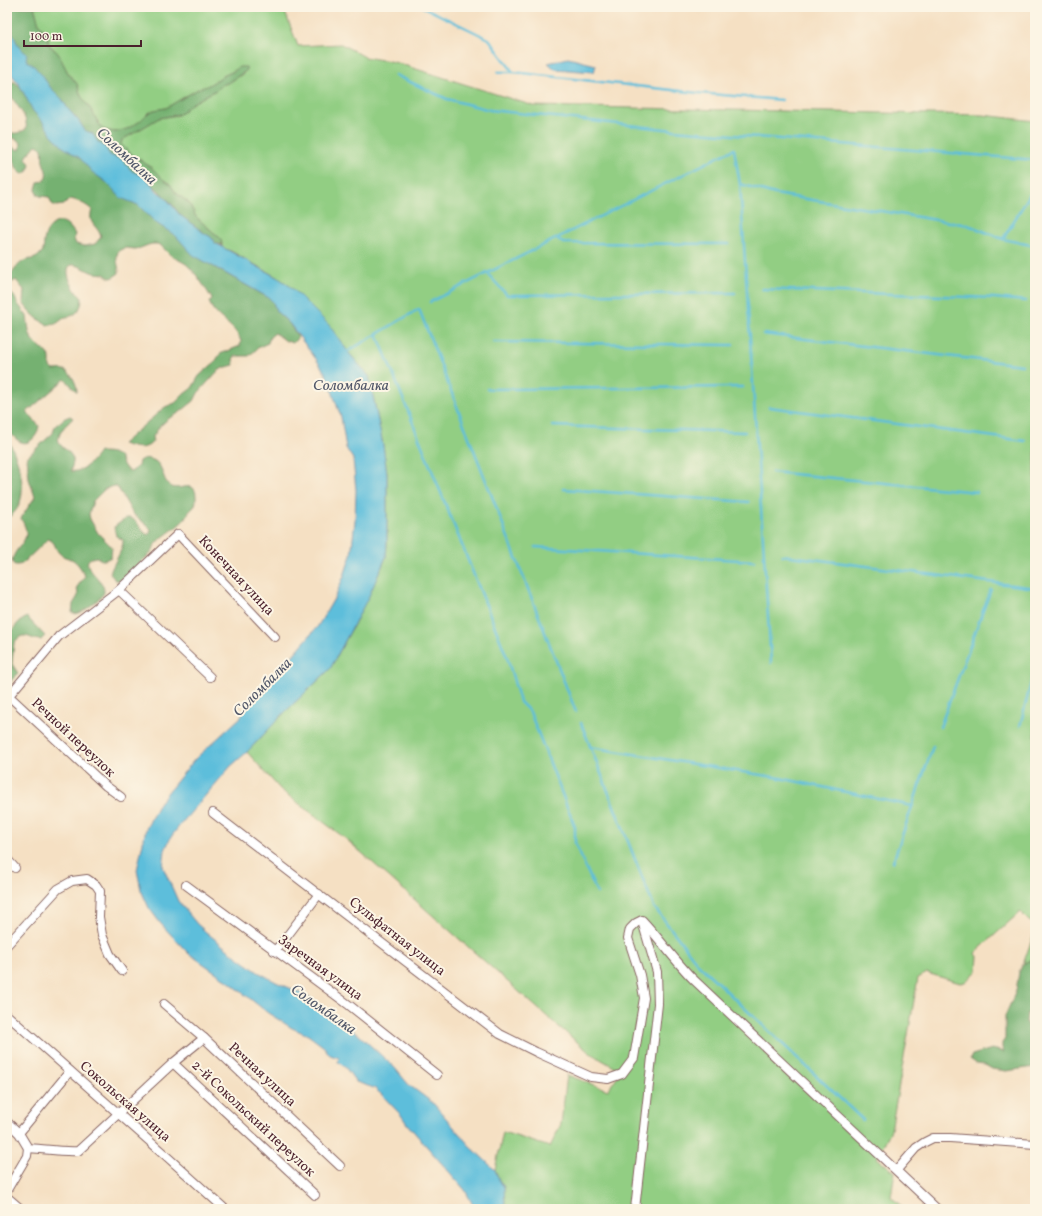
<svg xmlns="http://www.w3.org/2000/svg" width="1042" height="1216" font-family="Vollkorn,serif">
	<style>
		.green { fill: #92ce83; stroke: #6e7657 }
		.forest { fill: #75b171; stroke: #60684e }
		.water { fill: #5dbedb; stroke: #546e83 }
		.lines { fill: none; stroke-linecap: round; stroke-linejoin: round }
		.stream { stroke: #5dbedb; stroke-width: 2.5 }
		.street-casing { stroke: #866360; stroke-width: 10 }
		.street { stroke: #fff; stroke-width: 8 }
		.labels { text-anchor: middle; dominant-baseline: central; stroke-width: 4; stroke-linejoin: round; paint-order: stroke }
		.street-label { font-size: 14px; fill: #4a1f2b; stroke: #fcf5e5 }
		.water-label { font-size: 15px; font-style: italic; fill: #515769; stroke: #fcf5e5 }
	</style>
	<rect width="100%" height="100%" fill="#fcf5e5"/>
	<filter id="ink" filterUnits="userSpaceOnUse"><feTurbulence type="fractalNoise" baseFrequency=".025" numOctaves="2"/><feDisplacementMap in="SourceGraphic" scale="8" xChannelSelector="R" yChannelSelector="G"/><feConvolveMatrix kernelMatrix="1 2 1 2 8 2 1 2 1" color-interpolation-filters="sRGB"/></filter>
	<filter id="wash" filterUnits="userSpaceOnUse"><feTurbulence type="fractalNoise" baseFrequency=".012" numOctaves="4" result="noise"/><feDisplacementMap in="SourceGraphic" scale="16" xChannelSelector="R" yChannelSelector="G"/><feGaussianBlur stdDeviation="0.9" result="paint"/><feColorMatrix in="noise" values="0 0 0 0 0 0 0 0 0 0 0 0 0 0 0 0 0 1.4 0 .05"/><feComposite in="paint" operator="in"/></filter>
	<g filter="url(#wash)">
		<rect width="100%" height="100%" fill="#f5e0c3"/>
		<g class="green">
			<polygon points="34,7 283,7 298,46 341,44 365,57 394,62 534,106 983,115 1035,121 1035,927 1020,912 975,953 978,956 977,971 965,982 960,983 927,973 918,978 891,1130 877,1158 895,1172 891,1197 905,1209 507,1209 505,1204 504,1187 499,1180 495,1170 503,1132 550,1147 561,1124 567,1075 608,1090 621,1071 590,1053 551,1020 346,839 281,790 247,752 286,711 330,669 356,621 381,569 386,557 387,543 387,473 383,445 369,376 291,287 280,279 231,251 225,249 221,245 222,245 221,239 196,217 189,203 176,193 170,184 164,180 153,169 129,152 121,144 122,140 159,118 178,115 191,104 216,90 222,85 230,82 244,73 236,70 223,76 217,80 207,86 198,89 166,108 154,110 147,114 139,122 127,129 116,132 109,131 103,129 99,124 81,96 77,84 68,73 55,50 49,45 47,34 39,24"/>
			<polygon points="1035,931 1035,963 1030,960 1023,964"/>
		</g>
		<g class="forest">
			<path d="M15,7H34L39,24L47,34L49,45L58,53L68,73L77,84L81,96L92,111L99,124L103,129L109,131L116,132L127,129L139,122L147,114L154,110L166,108L198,89L207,86L217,80L223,76L234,71L239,67H246L247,70L230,82L222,85L216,90L191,104L180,114L159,118L122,140L121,144L129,152L153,169L164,180L170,184L176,193L189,203L196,217L221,239L222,245L215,243L209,236L204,233L180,215L172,204L146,178L132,171L122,160L110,155L105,147L98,142L92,133L86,131L84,129L79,121L68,109L62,99L50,87L33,65L29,64C22,55 4,21 8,10Z"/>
			<path d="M12,82H15L214,267L269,298L273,302L276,311L289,323L298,337L293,343L286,341L275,333L270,337L268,343L259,347L249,356H235L233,359L234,365L223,368L217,372L198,393L194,401L179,413L168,419L160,426L152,438L153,441C146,452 132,447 122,444L165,407L175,403L184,394L192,388L199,376L215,362L220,354L240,346L241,341C235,324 215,319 209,302L212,299C204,286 197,274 186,264C180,260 173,258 168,253C164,249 161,244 156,244C148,243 142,249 135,249C132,249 129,248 126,248C111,250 119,264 119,273L112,278C108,278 107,276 104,274C100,273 95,274 91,272C86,270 66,256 68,274C70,284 75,291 82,298C82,306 78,314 71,316C65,318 70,315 64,318C57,323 57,325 47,325C45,322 43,322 39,320C33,315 27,309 23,303L24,290L16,280L9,284L7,289L14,296L18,304L27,316L29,331L32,340L43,349L50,357V367L53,370C57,370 61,369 64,370C72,373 77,384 77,392L65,379L27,412L39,426C38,429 38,432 36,435C25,451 15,439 7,429V277C13,274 16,266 22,262C30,257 34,262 41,253C45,249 43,246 44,241C45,233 50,224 58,222C66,220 71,228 75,234L74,239L76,244L85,246L95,244L101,237C98,225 87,225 92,210C87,205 77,200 70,199L64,205L56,206L52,204L49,197L40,196L37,194L36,189L38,182L44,181C49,174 45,169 43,162C42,159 43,153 42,149C40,147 39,146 36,145L30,152L26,158L30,164L28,171L23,174C16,172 11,155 11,149L14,147L16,149L20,150L21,143L16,139L7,137V131C15,135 19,133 26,129C29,111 7,101 9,84Z"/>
			<path d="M70,416L73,418C70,422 65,425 62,430C51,448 69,446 73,459C74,463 71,467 71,471C82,473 93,461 99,452C108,452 119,452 122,462C124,467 126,469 131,472L138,466L139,461C143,458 146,458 150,459C166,463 160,481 172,487C181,491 197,478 196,499C196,506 193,508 189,512C187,515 185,519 182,522C175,529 166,534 158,541C154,544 154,548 152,552C149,556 145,558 142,561C135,569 126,583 115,580L110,573C113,564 124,549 123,540L116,536L114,527L126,518H131C139,522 140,530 148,535L151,531L149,527L133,514L118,488L114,486L105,489L93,501L89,514L90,519L98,533L112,547L111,557C106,560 102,562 97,557C75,559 98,577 102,584C104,587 104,590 104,593C101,598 84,612 79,613C76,614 75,614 72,613L73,604L78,596L77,587L85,576C82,570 77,561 71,559C66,557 63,557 59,553C54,547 56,542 48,539L22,564L18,565H14L12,561C16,543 35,541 21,519C23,514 31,503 35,497L29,479L27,457L53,433L55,426L65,418Z"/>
			<path d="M7,438C19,458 34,504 7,518Z"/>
			<path d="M27,617L45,636L41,640C29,640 24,629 14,643L12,664L18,673L7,686V636L19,622Z"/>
			<polygon points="1030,960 1035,963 1035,1013 1027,1013 1026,1022 1032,1040 1035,1044 1035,1067 1006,1071 992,1069 985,1065 977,1064 970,1059 972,1055 992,1049 1004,1052 1002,1048 1002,1043 1005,1039 1005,1016 1016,991 1019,972 1023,964"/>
		</g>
		<g class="water">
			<polygon points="7,14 12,32 16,41 20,48 27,54 26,59 28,62 33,65 42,75 50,87 62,99 68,109 79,121 84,129 86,131 92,133 98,142 105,147 110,155 122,160 132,171 146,178 158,192 165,197 180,215 204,233 211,237 215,243 280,279 291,287 329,325 349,353 369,376 383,445 387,473 387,543 386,557 369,596 330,669 286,711 247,752 231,766 180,825 171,837 165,850 163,867 178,901 197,924 206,932 232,953 258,972 276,982 308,996 358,1034 394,1067 409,1085 433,1103 469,1145 495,1170 499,1180 504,1187 505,1204 507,1209 475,1209 465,1190 407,1124 401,1115 381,1094 374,1088 356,1082 345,1067 338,1062 339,1058 330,1055 324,1047 308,1035 292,1028 268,1013 228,981 188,953 161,924 149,908 141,890 137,870 146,829 159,803 195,759 241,717 257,692 281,669 318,626 335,597 344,576 351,555 355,521 356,490 353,459 346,448 341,417 326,374 316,359 289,323 276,311 273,302 269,298 193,255 176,236 156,223 138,205 121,198 106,182 92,172 80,158 63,147 51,134 42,121 33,111 19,84 7,69"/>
			<polygon points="568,58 596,65 594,72 555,69 548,63"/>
		</g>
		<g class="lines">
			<g class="stream">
				<polyline points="423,7 489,39 513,72"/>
				<polyline points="498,72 513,72 698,93 782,100"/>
				<polyline points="395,75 447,99 490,110 674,130 1035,160"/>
				<polyline points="740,184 775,194 968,225 1003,239 1035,246"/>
				<polyline points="557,238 563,243 729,244"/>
				<polyline points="1003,239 1035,186"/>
				<polyline points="487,273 507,295 735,293"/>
				<polyline points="762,289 994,298 1026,301"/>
				<polyline points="430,302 734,149 740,184 771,663"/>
				<polyline points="377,334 507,657 520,702 530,712 575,827 575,843 597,893"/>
				<polyline points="763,334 1022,365"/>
				<polyline points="493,342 733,345"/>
				<polyline points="345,353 419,309 576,712"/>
				<polyline points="487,389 743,387"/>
				<polyline points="769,407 1025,441"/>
				<polyline points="552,426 745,432"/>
				<polyline points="772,472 977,492"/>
				<polyline points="563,489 749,502"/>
				<polyline points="535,547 754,561"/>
				<polyline points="782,555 1035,588"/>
				<polyline points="581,723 654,907 699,965 863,1120"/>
				<polyline points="1020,726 1035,667"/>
				<polyline points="940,727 991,589"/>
				<polyline points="590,747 780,778 912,806"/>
				<polyline points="893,862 933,746"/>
			</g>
		</g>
	</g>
	<g filter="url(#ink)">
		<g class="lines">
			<g class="street-casing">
				<g id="street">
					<polyline points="119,590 210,677"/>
					<polyline points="9,696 106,786 121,797"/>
					<polyline points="7,698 59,636 119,590 178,534 275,637"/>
					<path d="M213,813L500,1034L536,1052L591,1077L608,1079L622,1074L634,1058L644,998L640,975L628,938L630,929L636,923L642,920C660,939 675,961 693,979L937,1209"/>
					<polyline points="7,859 15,868"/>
					<polyline points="186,885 349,1005 437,1075"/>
					<polyline points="7,945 58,889 72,881 87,879 96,885 100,891 99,917 102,935 110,954 122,971"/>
					<polyline points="274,951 281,944 319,894"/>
					<polyline points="164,1004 204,1038 340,1166"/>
					<polyline points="7,1015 164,1154 225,1209"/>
					<polyline points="173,1063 315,1195"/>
					<path d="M7,1122L19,1133L28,1148C43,1149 64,1152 78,1151L173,1063L204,1038"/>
					<polyline points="19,1133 70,1071"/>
					<polyline points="897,1170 916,1148 925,1142 933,1138 950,1138 1035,1144"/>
					<polyline points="7,1190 27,1156 28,1148"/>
					<polyline points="7,1197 21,1209"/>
					<polyline points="635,1209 658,1004 657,972 642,921"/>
				</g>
			</g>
			<use href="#street" class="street"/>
		</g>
	</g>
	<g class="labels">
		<g class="street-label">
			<text transform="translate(236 576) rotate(47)">Конечная улица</text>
			<text transform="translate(73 738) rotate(43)">Речной переулок</text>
			<text transform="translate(397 937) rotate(38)">Сульфатная улица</text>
			<text transform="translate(320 968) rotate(36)">Заречная улица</text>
			<text transform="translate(262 1075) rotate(43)">Речная улица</text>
			<text transform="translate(125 1102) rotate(41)">Сокольская улица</text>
			<text transform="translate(253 1119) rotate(43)">2-й Сокольский переулок</text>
		</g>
		<g class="water-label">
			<text transform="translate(126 157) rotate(43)">Соломбалка</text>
			<text x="351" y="386">Соломбалка</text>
			<text transform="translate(263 688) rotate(-45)">Соломбалка</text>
			<text transform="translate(323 1010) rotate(35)">Соломбалка</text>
		</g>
	</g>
	<rect width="1042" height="1216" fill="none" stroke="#fcf5e5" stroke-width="24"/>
	<path d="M24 40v6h117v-6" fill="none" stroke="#4a1f2b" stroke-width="2"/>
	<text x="30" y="40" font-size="12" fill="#4a1f2b" stroke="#fcf5e5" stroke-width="3" paint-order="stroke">100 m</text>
</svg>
